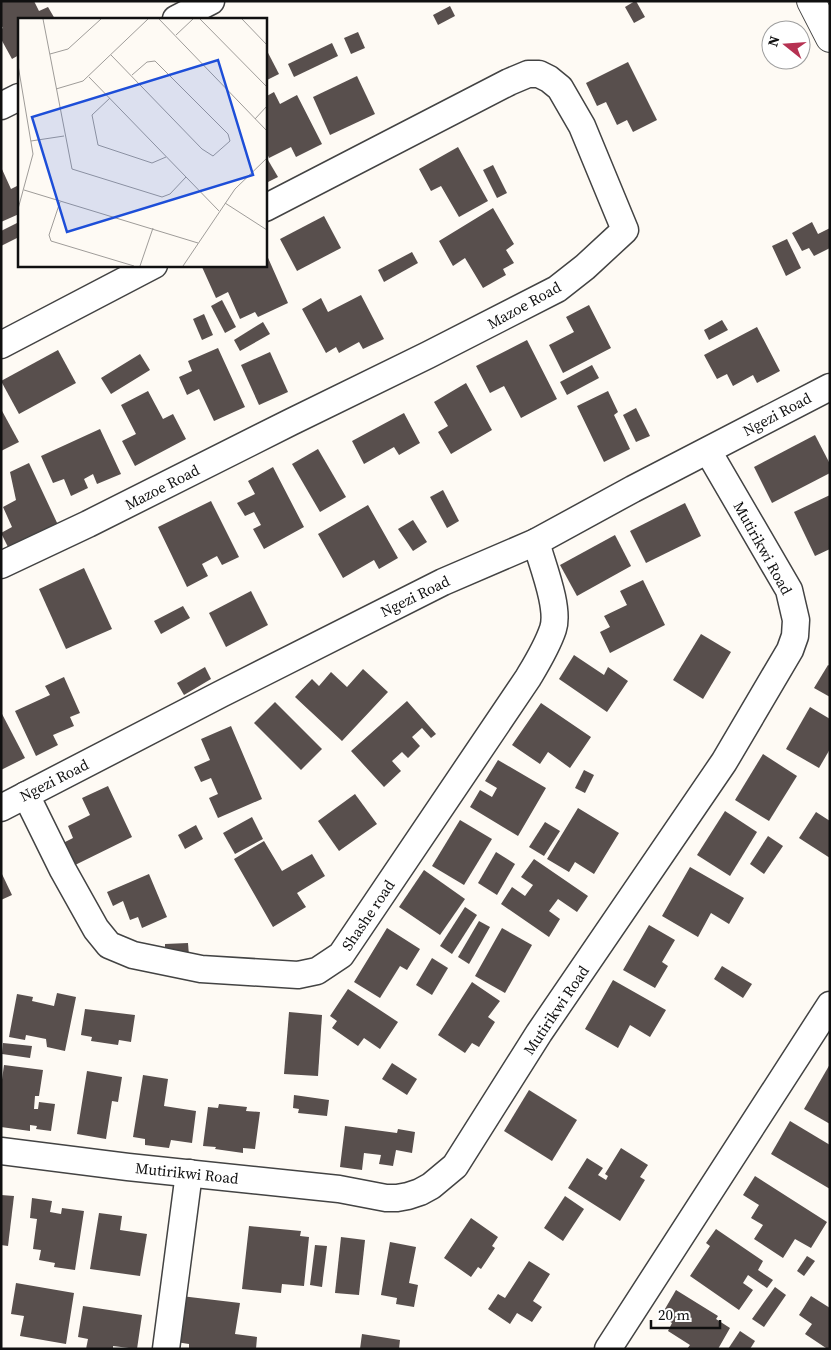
<svg xmlns="http://www.w3.org/2000/svg" width="831" height="1350" font-family="'Source Serif 4',serif">
	<style>
		.building { fill: #584f4d }
		.lines { fill: none; stroke-linecap: round; stroke-linejoin: round }
		.minor-casing { stroke: #434343; stroke-width: 29 }
		.tertiary-casing { stroke: #434343; stroke-width: 30 }
		.minor { stroke: #fff; stroke-width: 26 }
		.tertiary { stroke: #fff; stroke-width: 28 }
		.labels { text-anchor: middle; dominant-baseline: central; stroke-width: 5; stroke-linejoin: round; paint-order: stroke }
		.street-label { font-size: 15px; fill: #101010; stroke: #fff }
		.inset-road { fill: none; stroke: #9f9c99; stroke-width: 1 }
		.view { fill: #1d4ed8; fill-opacity: 0.15; stroke: #1d4ed8; stroke-width: 2.5 }
		.inset-edge { fill: none; stroke: #101010; stroke-width: 2.5 }
	</style>
	<rect width="100%" height="100%" fill="#fefaf4"/>
	<g class="building">
		<polygon points="1,1 34,1 39,11 48,7 55,19 19,19 19,55 12,59 1,39 1,29 3,28 1,25"/>
		<polygon points="635,1 636,1 645,17 634,23 625,7"/>
		<polygon points="450,6 455,16 438,25 433,15"/>
		<polygon points="358,32 365,48 351,54 344,38"/>
		<polygon points="332,43 338,56 294,77 288,64"/>
		<polygon points="265,47 279,74 265,81"/>
		<polygon points="628,62 657,120 633,132 627,120 617,125 606,102 597,106 586,83"/>
		<polygon points="357,76 375,114 330,135 313,97"/>
		<polygon points="274,92 280,104 297,95 322,144 296,157 291,147 269,158 266,151 265,151 265,97"/>
		<polygon points="458,147 488,201 459,217 441,186 431,191 419,169"/>
		<polygon points="268,160 278,177 268,182 265,176 265,161"/>
		<polygon points="493,165 507,193 497,198 483,170"/>
		<polygon points="1,167 11,189 19,185 19,214 1,222"/>
		<polygon points="493,208 514,244 506,250 514,263 503,269 506,275 483,288 465,258 453,266 439,241"/>
		<polygon points="324,216 341,248 297,271 280,239"/>
		<polygon points="19,222 19,237 1,246 1,231"/>
		<polygon points="812,222 818,234 830,228 830,248 814,256 809,248 802,251 792,233"/>
		<polygon points="787,239 801,268 786,276 772,246"/>
		<polygon points="265,251 288,303 258,317 255,312 240,319 228,292 216,298 202,267 208,265 265,265"/>
		<polygon points="412,252 418,263 384,282 378,270"/>
		<polygon points="361,295 384,339 363,349 359,342 339,353 336,347 326,353 302,309 321,298 328,312"/>
		<polygon points="222,300 236,327 225,333 211,306"/>
		<polygon points="589,305 611,348 563,373 549,345 574,332 566,317"/>
		<polygon points="204,314 213,335 202,340 193,319"/>
		<polygon points="722,320 728,330 709,340 704,330"/>
		<polygon points="263,322 270,334 240,351 234,340"/>
		<polygon points="757,327 780,371 757,383 753,375 733,386 727,374 717,379 704,355"/>
		<polygon points="527,340 557,399 521,418 504,386 490,393 476,366"/>
		<polygon points="218,348 245,407 214,421 199,389 187,395 179,377 192,371 188,361"/>
		<polygon points="58,350 76,383 19,414 1,381"/>
		<polygon points="270,352 288,392 259,405 241,365"/>
		<polygon points="140,354 150,370 111,394 101,378"/>
		<polygon points="592,365 599,378 567,395 560,382"/>
		<polygon points="466,383 492,430 451,454 438,432 448,426 434,402"/>
		<polygon points="148,391 163,419 173,414 186,439 135,466 122,441 136,434 121,405"/>
		<polygon points="608,391 618,412 614,415 630,449 604,462 577,406"/>
		<polygon points="636,408 650,436 636,442 623,415"/>
		<polygon points="1,409 19,442 1,451"/>
		<polygon points="404,413 420,443 399,455 394,447 364,464 352,441"/>
		<polygon points="100,429 121,474 97,484 93,474 84,479 88,488 71,496 64,479 53,483 41,456"/>
		<polygon points="815,435 830,464 830,473 772,503 754,467"/>
		<polygon points="318,449 346,497 320,512 292,464"/>
		<polygon points="29,463 59,527 10,551 1,533 12,527 3,507 16,500 10,472"/>
		<polygon points="273,467 304,527 264,549 253,529 261,525 254,512 245,516 237,503 255,494 248,481"/>
		<polygon points="443,490 459,521 447,528 430,497"/>
		<polygon points="830,495 830,549 815,556 794,512"/>
		<polygon points="211,501 239,557 222,565 217,556 202,564 208,576 187,587 158,527"/>
		<polygon points="685,503 701,536 646,563 630,531"/>
		<polygon points="368,505 398,558 379,569 374,560 343,578 318,534"/>
		<polygon points="413,520 427,542 413,551 398,529"/>
		<polygon points="615,535 631,566 577,596 560,565"/>
		<polygon points="84,568 112,629 66,649 39,589"/>
		<polygon points="643,580 665,625 610,653 600,632 610,627 604,616 627,605 620,591"/>
		<polygon points="251,591 268,625 226,647 209,613"/>
		<polygon points="183,606 190,618 161,634 154,621"/>
		<polygon points="701,634 731,652 703,699 673,680"/>
		<polygon points="574,655 604,675 608,667 628,681 607,712 559,679"/>
		<polygon points="828,665 830,666 830,697 814,688"/>
		<polygon points="205,667 211,679 184,695 177,683"/>
		<polygon points="363,669 388,692 342,741 295,697 312,679 319,686 331,672 347,687"/>
		<polygon points="64,677 80,713 70,717 74,726 53,735 58,745 36,756 15,711 50,695 45,686"/>
		<polygon points="407,701 436,734 431,738 422,728 412,737 420,746 408,758 402,752 392,761 401,771 384,787 351,751"/>
		<polygon points="275,702 322,749 301,770 254,723"/>
		<polygon points="541,703 591,737 570,768 548,752 540,764 512,745"/>
		<polygon points="810,707 830,719 830,749 819,768 786,749"/>
		<polygon points="1,712 25,758 1,770"/>
		<polygon points="231,726 262,799 218,818 209,798 218,794 211,778 201,782 194,767 210,760 201,739"/>
		<polygon points="763,754 797,776 769,821 735,800"/>
		<polygon points="498,760 546,788 518,836 470,807 480,790 492,797 497,788 485,781"/>
		<polygon points="584,770 594,775 585,793 575,788"/>
		<polygon points="108,786 132,837 71,867 61,844 73,838 68,826 90,815 82,798"/>
		<polygon points="355,794 377,824 339,851 318,821"/>
		<polygon points="578,808 619,833 594,874 575,862 569,872 547,859"/>
		<polygon points="725,811 757,832 730,876 697,855"/>
		<polygon points="816,812 830,821 830,858 799,838"/>
		<polygon points="252,817 263,839 235,854 223,833"/>
		<polygon points="460,820 492,839 464,885 432,866"/>
		<polygon points="545,822 560,831 544,856 529,847"/>
		<polygon points="196,825 203,839 185,849 178,835"/>
		<polygon points="768,836 783,846 764,874 750,864"/>
		<polygon points="264,841 282,871 312,854 325,876 297,893 306,907 273,927 234,859"/>
		<polygon points="496,852 515,864 497,895 478,883"/>
		<polygon points="534,859 588,896 577,912 558,899 549,911 560,919 549,937 501,904 512,887 525,896 533,885 521,877"/>
		<polygon points="690,867 744,898 729,924 711,913 698,937 662,916"/>
		<polygon points="424,870 465,899 440,935 399,907"/>
		<polygon points="1,872 12,895 1,900"/>
		<polygon points="149,874 167,917 142,928 138,917 130,920 123,901 113,906 107,892"/>
		<polygon points="465,907 477,915 452,954 440,946"/>
		<polygon points="479,921 490,927 469,964 458,957"/>
		<polygon points="649,925 675,940 662,962 668,966 655,988 623,970"/>
		<polygon points="387,928 420,949 407,970 400,966 380,998 354,982"/>
		<polygon points="502,928 532,945 505,993 475,976"/>
		<polygon points="188,943 189,956 165,956 165,944"/>
		<polygon points="432,958 448,968 432,995 416,985"/>
		<polygon points="722,966 752,984 743,998 714,979"/>
		<polygon points="613,980 666,1010 650,1037 630,1025 618,1048 585,1029"/>
		<polygon points="472,982 500,1001 488,1017 495,1022 479,1047 472,1043 465,1053 438,1035"/>
		<polygon points="348,989 398,1022 380,1049 364,1038 358,1046 332,1028 337,1021 330,1016"/>
		<polygon points="57,993 76,997 65,1051 47,1047 46,1039 26,1035 25,1040 9,1037 17,994 33,997 32,1001 54,1006"/>
		<polygon points="85,1009 135,1015 131,1042 119,1040 118,1045 91,1041 92,1037 81,1035"/>
		<polygon points="289,1012 322,1015 318,1076 284,1074"/>
		<polygon points="3,1043 32,1046 30,1058 2,1054"/>
		<polygon points="392,1063 417,1079 407,1095 382,1079"/>
		<polygon points="830,1064 830,1124 804,1109"/>
		<polygon points="4,1065 43,1070 39,1096 35,1096 34,1109 38,1109 39,1102 55,1104 51,1131 36,1129 37,1126 30,1125 30,1131 1,1127 1,1087"/>
		<polygon points="87,1071 122,1077 118,1102 112,1101 106,1139 77,1134"/>
		<polygon points="143,1075 168,1079 164,1106 196,1111 192,1143 171,1140 169,1148 145,1145 145,1139 133,1137"/>
		<polygon points="529,1090 577,1120 552,1161 504,1131"/>
		<polygon points="294,1095 329,1100 327,1116 298,1113 299,1109 293,1108"/>
		<polygon points="219,1104 247,1107 246,1111 260,1112 255,1149 243,1148 243,1153 215,1149 216,1147 203,1146 208,1107 218,1108"/>
		<polygon points="790,1121 830,1145 830,1189 771,1154"/>
		<polygon points="345,1126 397,1133 398,1129 415,1132 412,1153 396,1150 393,1166 379,1164 381,1155 364,1153 362,1170 340,1167"/>
		<polygon points="621,1148 648,1165 640,1177 645,1180 620,1221 568,1188 587,1158 603,1168 598,1175 606,1180 608,1176 605,1174"/>
		<polygon points="755,1176 827,1222 811,1248 795,1239 783,1258 754,1239 763,1225 751,1218 759,1205 743,1195"/>
		<polygon points="1,1195 14,1196 8,1246 1,1245"/>
		<polygon points="565,1196 584,1209 563,1241 544,1228"/>
		<polygon points="32,1198 52,1201 50,1212 61,1214 62,1208 84,1211 75,1270 54,1267 55,1263 39,1260 41,1250 33,1249 37,1219 30,1218"/>
		<polygon points="99,1213 122,1216 120,1230 147,1234 140,1276 90,1269"/>
		<polygon points="471,1218 498,1237 492,1246 495,1248 481,1269 478,1267 471,1277 444,1258"/>
		<polygon points="249,1226 301,1231 300,1236 309,1237 304,1286 282,1284 281,1293 242,1289"/>
		<polygon points="716,1229 763,1261 758,1270 773,1280 767,1288 748,1275 743,1283 753,1290 739,1310 690,1276 710,1246 706,1243"/>
		<polygon points="341,1237 365,1240 359,1295 335,1293"/>
		<polygon points="390,1242 416,1247 409,1283 418,1285 414,1307 396,1304 397,1298 381,1295"/>
		<polygon points="315,1245 327,1246 322,1287 310,1285"/>
		<polygon points="807,1256 815,1261 804,1276 797,1271"/>
		<polygon points="529,1261 550,1274 533,1301 542,1307 532,1322 517,1313 510,1324 488,1309 498,1294 505,1298"/>
		<polygon points="16,1283 74,1293 66,1344 20,1336 24,1316 11,1314"/>
		<polygon points="775,1287 786,1295 764,1327 752,1319"/>
		<polygon points="676,1290 718,1316 716,1319 730,1328 718,1349 687,1349 690,1345 668,1331 672,1323 669,1321 670,1318 662,1314"/>
		<polygon points="181,1296 240,1303 235,1334 257,1337 256,1349 189,1349 189,1344 176,1342"/>
		<polygon points="811,1296 830,1308 830,1349 826,1349 826,1348 805,1334 812,1324 799,1315"/>
		<polygon points="83,1306 142,1315 137,1349 113,1346 113,1349 86,1349 88,1339 78,1337"/>
		<polygon points="740,1331 755,1341 750,1349 728,1349"/>
		<polygon points="362,1334 400,1340 399,1349 360,1349"/>
	</g>
	<g class="lines">
		<g class="minor-casing">
			<g id="minor">
				<polyline points="176,19 211,1"/>
				<polyline points="1,106 19,97"/>
				<polyline points="1,345 154,265"/>
				<polyline points="1,565 88,524 291,422 428,355 557,289 585,267 625,230 582,126 560,88 549,79 539,74 528,74 509,82 265,208"/>
				<path d="M26,795L63,870L96,929L109,945L133,955L201,969L298,975L317,971L341,955L528,678C537,663 547,647 553,629C560,608 542,564 536,542"/>
				<polyline points="1,808 221,694 443,582 536,542 633,489 830,387"/>
				<polyline points="1,1151 128,1167 339,1189 386,1198 397,1198 408,1196 420,1192 431,1186 455,1166 539,1033 724,762 790,650 795,636 796,620 789,590 708,451"/>
				<polyline points="166,1349 189,1173"/>
				<polyline points="608,1349 830,1005"/>
			</g>
		</g>
		<g class="tertiary-casing">
			<polyline id="tertiary" points="811,1 830,38"/>
		</g>
		<use href="#minor" class="minor"/>
		<use href="#tertiary" class="tertiary"/>
	</g>
	<g class="labels">
		<g class="street-label">
			<text transform="translate(524 305) rotate(-29)">Mazoe Road</text>
			<text transform="translate(777 414) rotate(-28)">Ngezi Road</text>
			<text transform="translate(162 487) rotate(-27)">Mazoe Road</text>
			<text transform="translate(763 548) rotate(61)">Mutirikwi Road</text>
			<text transform="translate(415 596) rotate(-26)">Ngezi Road</text>
			<text transform="translate(54 780) rotate(-27)">Ngezi Road</text>
			<text transform="translate(368 915) rotate(-56)">Shashe road</text>
			<text transform="translate(556 1010) rotate(-56)">Mutirikwi Road</text>
			<text transform="translate(187 1173) rotate(6)">Mutirikwi Road</text>
		</g>
	</g>
	<g transform="translate(18 18)">
		<rect width="249" height="249" fill="#fefaf4"/>
		<path class="inset-road" d="M25,1L54,151L144,179L152,176L168,159M141,1L249,113M182,1L249,69M224,1L249,27M158,17L175,1M32,36L50,31L83,1M93,37L184,131L195,138L212,123L210,116L137,43L129,44L114,57M0,47L15,136L0,191M71,59L201,193M38,71L65,63L130,1M92,80L74,97L80,127L134,145L148,139M237,101L249,88M13,123L46,118M6,172L180,225M42,184L31,217L33,223L116,248M207,185L249,212M122,248L135,210M165,248L217,171L249,140"/>
		<path class="view" d="M200,42L235,157L49,214L14,99Z"/>
		<rect width="249" height="249" class="inset-edge"/>
	</g>
	<rect width="831" height="1350" fill="none" stroke="#101010" stroke-width="5"/>
	<g transform="translate(786 45) rotate(287)"><circle r="24" fill="#ffffff" stroke="#9f9f9f"/>
	<path d="M0-4L9 19L0 12L-9 19Z" fill="#b63252"/>
	<text y="-8" font-size="14" font-weight="bold" text-anchor="middle" fill="#101010">N</text>
	</g>
	<path d="M651 1320v8h69v-8" fill="none" stroke="#101010" stroke-width="2.5"/>
	<text x="658" y="1320" font-size="15" fill="#101010" stroke="#ffffff" stroke-width="4" paint-order="stroke">20 m</text>
</svg>
